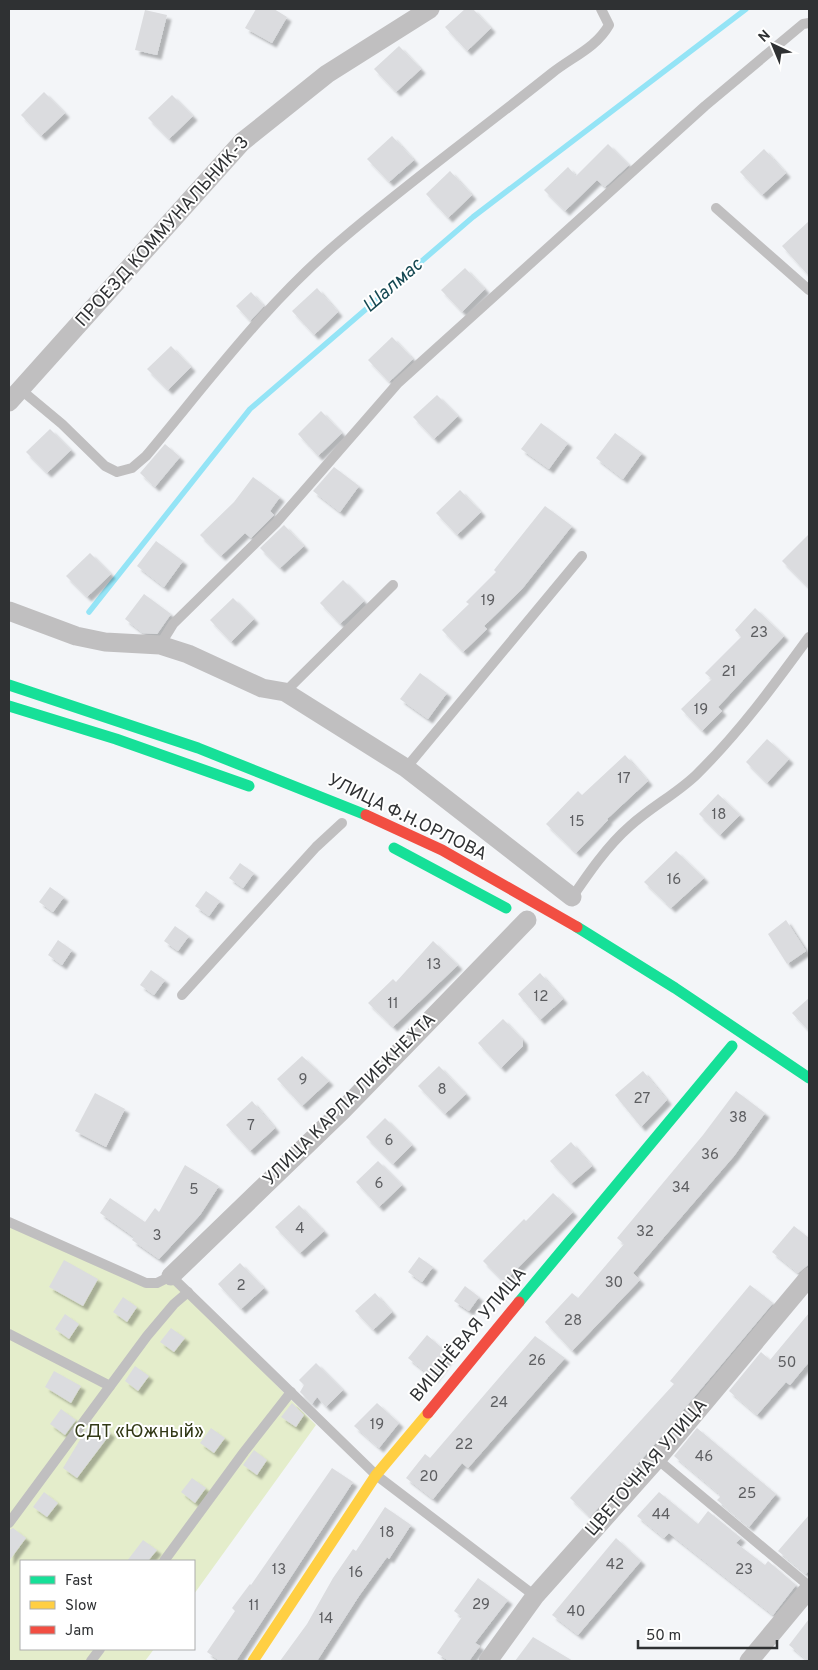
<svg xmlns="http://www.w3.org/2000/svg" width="818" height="1670" font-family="Overpass,sans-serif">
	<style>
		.green { fill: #e4edcb }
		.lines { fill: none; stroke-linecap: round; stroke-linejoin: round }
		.stream { stroke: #94e4f6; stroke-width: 5.5 }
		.building { fill: #dbdcdf; filter: url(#shadow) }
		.lane { stroke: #c0bfc0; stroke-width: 10 }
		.street { stroke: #c0bfc0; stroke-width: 19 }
		.fast { stroke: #16e098; stroke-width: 11 }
		.slow { stroke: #ffcf43; stroke-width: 11 }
		.jam { stroke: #f24e42; stroke-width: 11 }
		.labels { text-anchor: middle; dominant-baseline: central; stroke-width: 4; stroke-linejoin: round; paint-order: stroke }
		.number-label { font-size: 15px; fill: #5d5e61 }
		.street-label { font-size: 18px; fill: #2f3133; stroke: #fff }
		.park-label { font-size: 18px; fill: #323916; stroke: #fff }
		.water-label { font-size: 19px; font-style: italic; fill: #164953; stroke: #fff }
	</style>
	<defs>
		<filter id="shadow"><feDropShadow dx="4.5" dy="4.5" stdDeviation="1" flood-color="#0004"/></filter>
	</defs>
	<rect width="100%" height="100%" fill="#f3f5f8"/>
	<polygon class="green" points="9,1218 150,1288 172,1280 316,1425 194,1594 194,1561 21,1561 21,1649 154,1649 145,1661 9,1661"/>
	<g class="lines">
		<polyline class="stream" points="89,612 250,409 473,217 746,9"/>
	</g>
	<g class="building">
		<polygon points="256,9 274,9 287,17 272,43 245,28"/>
		<polygon points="465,9 473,9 491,28 467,51 445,27"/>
		<polygon points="145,10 167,15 157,55 135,50"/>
		<polygon points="399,46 421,69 396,92 374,69"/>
		<polygon points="44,92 65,113 41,136 21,115"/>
		<polygon points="172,95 193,116 169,139 148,118"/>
		<polygon points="392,136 414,160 389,182 367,159"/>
		<polygon points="608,144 629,165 605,187 597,180 565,211 544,190 568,167 576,176"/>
		<polygon points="764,149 786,173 762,195 740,172"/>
		<polygon points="450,171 472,195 448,218 426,194"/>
		<polygon points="809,221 809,276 782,246"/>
		<polygon points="465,268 485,289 462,312 441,290"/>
		<polygon points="317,288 338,312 314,335 292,311"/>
		<polygon points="251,292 264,306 250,321 236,306"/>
		<polygon points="392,337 413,359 389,382 368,360"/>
		<polygon points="171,346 191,367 168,390 147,369"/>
		<polygon points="437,395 458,416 434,439 413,417"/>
		<polygon points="321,411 342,433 318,456 298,434"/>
		<polygon points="541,423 568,443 549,469 521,449"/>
		<polygon points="50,429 71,450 47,473 26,452"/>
		<polygon points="615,433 642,453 623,479 596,458"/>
		<polygon points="165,444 180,457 155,487 140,473"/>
		<polygon points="334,467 359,486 340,512 313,491"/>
		<polygon points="253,477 280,497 270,511 274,515 251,538 245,533 221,556 200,535 234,502"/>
		<polygon points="460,490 481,512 457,535 436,513"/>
		<polygon points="545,506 572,526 522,589 484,626 487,629 463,652 442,630 469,604 466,602 496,572 494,570"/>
		<polygon points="284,525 304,546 280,568 260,548"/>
		<polygon points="809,534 809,588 782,561"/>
		<polygon points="156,541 183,561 164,587 137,566"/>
		<polygon points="90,553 111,574 87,597 66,576"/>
		<polygon points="343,580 364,601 340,624 320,603"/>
		<polygon points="144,594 171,614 157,634 143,633 125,619"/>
		<polygon points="233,598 254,619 231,642 210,620"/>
		<polygon points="755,608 784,636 718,707 722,711 702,731 681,709 712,679 705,673 741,637 735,630"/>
		<polygon points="420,673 447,693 428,719 400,699"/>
		<polygon points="767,739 789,759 767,783 746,762"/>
		<polygon points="625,755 648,781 607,819 608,820 576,853 546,824 578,791 582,795"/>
		<polygon points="718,794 740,815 720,835 699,814"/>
		<polygon points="676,851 704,878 671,908 644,882"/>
		<polygon points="240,863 254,873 243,888 229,878"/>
		<polygon points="50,887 64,897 53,912 39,902"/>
		<polygon points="206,891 220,901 209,916 195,906"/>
		<polygon points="786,920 806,951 787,964 768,934"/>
		<polygon points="175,926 189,936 178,951 164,941"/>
		<polygon points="58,940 72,950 62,965 48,955"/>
		<polygon points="433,941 458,965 393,1027 368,1003 393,979 396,982"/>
		<polygon points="151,970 165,980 154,995 140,985"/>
		<polygon points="540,973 563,999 540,1020 518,994"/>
		<polygon points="809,998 809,1031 792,1013"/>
		<polygon points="503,1019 523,1040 523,1046 501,1068 478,1043"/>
		<polygon points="302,1056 329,1081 302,1106 277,1079"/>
		<polygon points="439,1066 466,1094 445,1114 418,1086"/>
		<polygon points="643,1071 667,1100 641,1127 615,1095"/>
		<polygon points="736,1091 765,1113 734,1156 633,1273 640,1280 572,1351 545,1322 572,1293 578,1298 624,1244 617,1238 703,1135"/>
		<polygon points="95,1093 125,1109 106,1147 75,1131"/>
		<polygon points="252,1101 275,1128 250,1151 226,1125"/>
		<polygon points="385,1118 412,1145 393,1164 366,1137"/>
		<polygon points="571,1142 592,1166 571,1184 550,1161"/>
		<polygon points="378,1161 402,1185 379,1207 356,1182"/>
		<polygon points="185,1165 219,1186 200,1215 159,1259 132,1240 134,1237 100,1213 110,1198 145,1222 155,1208 159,1212"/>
		<polygon points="553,1193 573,1212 504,1282 483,1261 524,1219 526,1221"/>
		<polygon points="299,1205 324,1231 300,1253 275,1227"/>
		<polygon points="794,1226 809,1238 809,1264 798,1273 772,1252"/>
		<polygon points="419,1257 433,1267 422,1282 408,1272"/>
		<polygon points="64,1260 98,1279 83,1306 49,1287"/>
		<polygon points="240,1263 264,1288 241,1309 218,1284"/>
		<polygon points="750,1285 773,1303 648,1452 590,1517 570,1498 674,1384 670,1381"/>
		<polygon points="465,1286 479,1297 469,1311 454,1301"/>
		<polygon points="375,1293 392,1312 373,1330 355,1311"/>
		<polygon points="123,1297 137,1307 127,1322 113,1312"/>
		<polygon points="809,1313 809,1362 790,1385 786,1382 757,1415 729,1391 761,1352 770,1360"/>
		<polygon points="65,1314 79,1324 69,1339 55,1329"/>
		<polygon points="171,1328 185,1338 174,1352 160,1342"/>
		<polygon points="427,1335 450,1355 433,1378 408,1358"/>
		<polygon points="535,1336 565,1358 468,1468 462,1463 433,1499 406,1478 425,1454 430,1458"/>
		<polygon points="316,1363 343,1390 326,1407 317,1397 312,1404 300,1392 304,1385 299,1380"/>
		<polygon points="135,1366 149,1376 138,1391 125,1381"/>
		<polygon points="54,1371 81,1386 71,1403 45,1387"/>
		<polygon points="292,1403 304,1415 296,1427 281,1417"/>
		<polygon points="377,1403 399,1423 379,1448 354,1426"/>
		<polygon points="61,1409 76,1420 65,1435 50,1424"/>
		<polygon points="97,1423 111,1433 77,1478 63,1468 87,1428 91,1431"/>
		<polygon points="211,1428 225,1438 214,1453 200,1443"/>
		<polygon points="697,1428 776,1494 749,1527 717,1500 720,1497 718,1493 674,1456"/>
		<polygon points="254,1450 267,1460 257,1475 243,1465"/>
		<polygon points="332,1468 353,1482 236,1661 220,1661 207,1652 235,1611 232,1608 250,1584 251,1585"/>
		<polygon points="192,1478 206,1488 195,1503 181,1492"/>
		<polygon points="44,1492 58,1503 47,1517 33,1507"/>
		<polygon points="659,1492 698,1524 708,1511 741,1538 736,1543 765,1565 768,1561 796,1585 773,1615 669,1533 664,1538 637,1516"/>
		<polygon points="385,1507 411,1525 389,1559 387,1557 359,1596 317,1661 280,1661 307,1624 333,1578 353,1549 356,1551"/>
		<polygon points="809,1515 809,1570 806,1574 778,1551"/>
		<polygon points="13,1528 26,1538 9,1561 9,1530"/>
		<polygon points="616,1538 641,1561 578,1635 552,1615"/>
		<polygon points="143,1540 157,1550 148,1561 127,1561"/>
		<polygon points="478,1578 508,1600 475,1643 480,1646 469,1661 449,1661 437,1653 462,1617 454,1611"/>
		<polygon points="809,1619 809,1661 808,1661 789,1645"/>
		<polygon points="533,1637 573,1661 515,1661"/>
	</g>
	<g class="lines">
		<g class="lane">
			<polyline points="716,208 809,290"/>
			<path d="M20,389L62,424L105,466L117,472L132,468L146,456C208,382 267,302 341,240C409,182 482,129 552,73C572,57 596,48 609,25L601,9"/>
			<polyline points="160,645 173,624 276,523 398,383 705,106 803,24 809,23"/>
			<polyline points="285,692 393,585"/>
			<polyline points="406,768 582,556"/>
			<path d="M571,899C588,874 607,846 630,826C651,807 676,794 696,775C739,733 774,685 809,637"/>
			<polyline points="182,995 316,847 342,823"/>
			<polyline points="9,1222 146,1283 157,1283 171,1276 376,1475 535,1596"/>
			<polyline points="9,1334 110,1386"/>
			<polyline points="657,1459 809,1586"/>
			<polyline points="9,1523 147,1336 174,1304 188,1292"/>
			<polyline points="164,1561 244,1452 291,1392"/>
			<polyline points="91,1661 100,1649"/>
		</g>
		<g class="street">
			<polyline points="9,402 242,142 327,74 430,9"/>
			<polyline points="9,611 76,636 105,642 160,645 188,654 262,688 285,692 406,768 572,897"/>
			<polyline points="171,1276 343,1110 527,920"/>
			<polyline points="488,1661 535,1596 657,1459 809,1277"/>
			<polyline points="749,1661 809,1589"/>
		</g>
		<g class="fast">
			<polyline points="9,685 198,748 366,815"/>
			<polyline points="9,706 116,739 249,786"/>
			<polyline points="394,848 506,908"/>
			<polyline points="577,927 675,988 809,1078"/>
			<polyline points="519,1302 732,1046"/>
		</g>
		<polyline class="slow" points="253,1661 376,1475 428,1413"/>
		<g class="jam">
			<polyline points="366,815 442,850 577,927"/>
			<polyline points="428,1413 519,1302"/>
		</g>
	</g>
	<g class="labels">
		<g class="number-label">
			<text x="488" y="601">19</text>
			<text x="759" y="633">23</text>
			<text x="729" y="672">21</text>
			<text x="701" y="710">19</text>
			<text x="624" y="779">17</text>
			<text x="719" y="815">18</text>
			<text x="577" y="822">15</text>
			<text x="674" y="880">16</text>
			<text x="434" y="965">13</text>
			<text x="541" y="997">12</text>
			<text x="393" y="1004">11</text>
			<text x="303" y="1080">9</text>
			<text x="442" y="1090">8</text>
			<text x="642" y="1099">27</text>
			<text x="738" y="1118">38</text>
			<text x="251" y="1126">7</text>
			<text x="389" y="1141">6</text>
			<text x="710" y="1155">36</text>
			<text x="379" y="1184">6</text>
			<text x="681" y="1188">34</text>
			<text x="194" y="1190">5</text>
			<text x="300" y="1229">4</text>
			<text x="645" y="1232">32</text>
			<text x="157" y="1236">3</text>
			<text x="614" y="1283">30</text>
			<text x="241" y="1286">2</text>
			<text x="573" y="1321">28</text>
			<text x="537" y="1361">26</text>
			<text x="787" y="1363">50</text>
			<text x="499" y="1403">24</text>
			<text x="377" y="1425">19</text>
			<text x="464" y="1445">22</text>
			<text x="704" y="1457">46</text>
			<text x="429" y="1477">20</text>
			<text x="747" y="1494">25</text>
			<text x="661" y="1515">44</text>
			<text x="387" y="1533">18</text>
			<text x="615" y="1565">42</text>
			<text x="279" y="1570">13</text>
			<text x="744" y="1570">23</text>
			<text x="356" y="1573">16</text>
			<text x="481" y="1605">29</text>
			<text x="254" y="1606">11</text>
			<text x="576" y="1612">40</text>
			<text x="326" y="1619">14</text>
		</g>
		<g class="street-label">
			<text transform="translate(163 232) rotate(-48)">ПРОЕЗД КОММУНАЛЬНИК-3</text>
			<text transform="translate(407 818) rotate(26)">УЛИЦА Ф.Н.ОРЛОВА</text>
			<text transform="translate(350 1100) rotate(-45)">УЛИЦА КАРЛА ЛИБКНЕХТА</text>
			<text transform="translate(469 1335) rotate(-50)">ВИШНЁВАЯ УЛИЦА</text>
			<text transform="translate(647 1468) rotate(-49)">ЦВЕТОЧНАЯ УЛИЦА</text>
		</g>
		<g class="park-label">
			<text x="139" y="1432">СДТ «Южный»</text>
		</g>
		<g class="water-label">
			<text transform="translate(393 286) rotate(-41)">Шалмас</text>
		</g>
	</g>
	<rect width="818" height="1670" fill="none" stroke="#2f3133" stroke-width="20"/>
	<rect x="20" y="1560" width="175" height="90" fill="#ffffff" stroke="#acadad"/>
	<rect x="30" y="1576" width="25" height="8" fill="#16e098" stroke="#acadad"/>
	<text x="65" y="1585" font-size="15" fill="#2f3133">Fast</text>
	<rect x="30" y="1601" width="25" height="8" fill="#ffcf43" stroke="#acadad"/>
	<text x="65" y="1610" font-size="15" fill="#2f3133">Slow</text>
	<rect x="30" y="1626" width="25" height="8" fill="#f24e42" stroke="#acadad"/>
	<text x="65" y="1635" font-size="15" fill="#2f3133">Jam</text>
	<g transform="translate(773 45) rotate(316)" stroke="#ffffff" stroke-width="4" paint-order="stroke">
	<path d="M0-4L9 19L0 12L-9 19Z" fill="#2f3133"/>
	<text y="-8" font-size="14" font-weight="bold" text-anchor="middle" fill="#2f3133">N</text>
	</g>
	<path d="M638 1640v8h139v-8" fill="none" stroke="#2f3133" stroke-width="2.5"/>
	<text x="646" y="1640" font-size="15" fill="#2f3133" stroke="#ffffff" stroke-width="4" paint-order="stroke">50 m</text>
</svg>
